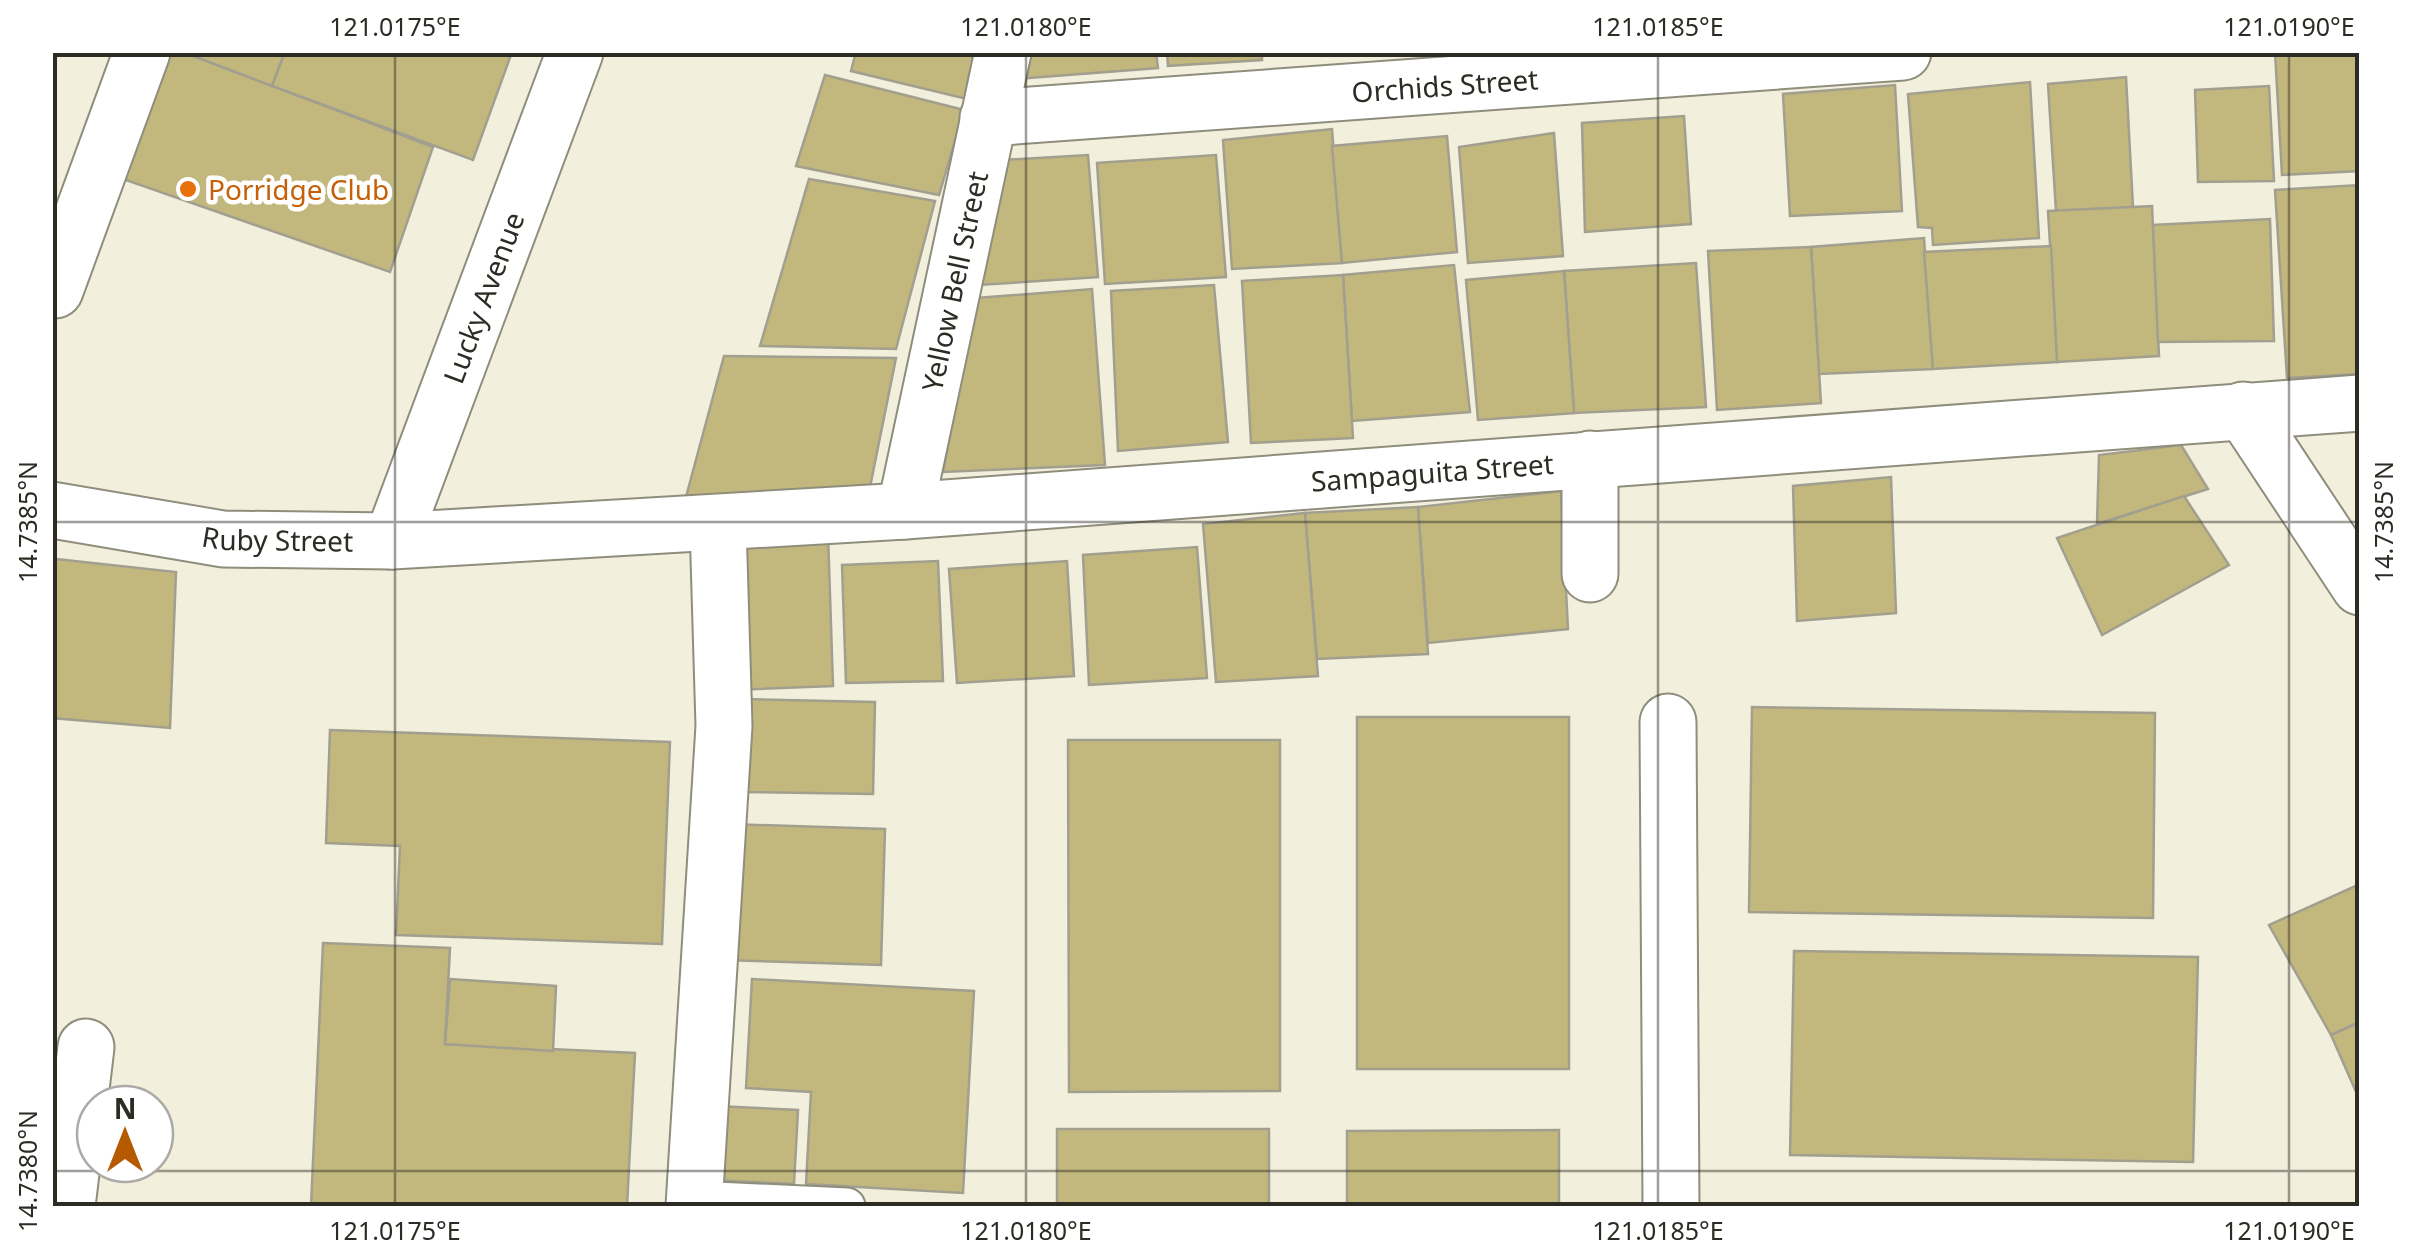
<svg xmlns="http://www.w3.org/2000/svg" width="2412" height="1259" font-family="'Noto Sans',sans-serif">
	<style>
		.building { fill: #c2b87e; stroke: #a29f8f; stroke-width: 2.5 }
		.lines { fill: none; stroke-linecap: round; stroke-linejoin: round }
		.lane-casing { stroke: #8f8d7c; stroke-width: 39 }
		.street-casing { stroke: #8f8d7c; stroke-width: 59 }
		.lane { stroke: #fff; stroke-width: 35 }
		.street { stroke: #fff; stroke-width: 55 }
		.ticks { fill: none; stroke: #2c2b24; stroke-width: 2.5; stroke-opacity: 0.45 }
		.food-dot { fill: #e8710a; stroke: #fff; stroke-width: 4 }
		.labels { text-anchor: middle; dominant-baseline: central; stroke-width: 9; stroke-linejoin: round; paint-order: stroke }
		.street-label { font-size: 28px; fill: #2c2b24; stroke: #fff }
		.food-label { font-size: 28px; fill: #c56008; stroke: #fff; text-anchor: start }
		.neatline { fill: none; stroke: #2c2b24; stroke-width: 4 }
		.ticks-label { font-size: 25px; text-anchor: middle; fill: #2c2b24 }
	</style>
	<rect width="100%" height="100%" fill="#f2efdd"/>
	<g class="building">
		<polygon points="164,52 183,52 433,147 390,272 123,179"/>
		<polygon points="183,52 285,52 272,86"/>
		<polygon points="285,52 512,52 473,160 272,86"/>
		<polygon points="856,52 979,52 967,99 851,71"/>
		<polygon points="1021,52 1156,52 1158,68 1015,79"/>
		<polygon points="1167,52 1262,52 1262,60 1168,66"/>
		<polygon points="2275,52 2360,52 2360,171 2282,175"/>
		<polygon points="825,75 964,110 939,195 796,166"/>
		<polygon points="2126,77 2133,207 2056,211 2048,84"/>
		<polygon points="2030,82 2039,238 1933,245 1932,228 1918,227 1908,94"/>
		<polygon points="1895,85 1902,211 1790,216 1783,94"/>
		<polygon points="2269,86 2274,181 2198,182 2195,90"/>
		<polygon points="1684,116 1691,224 1585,232 1582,123"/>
		<polygon points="1332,129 1342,263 1232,269 1223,140"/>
		<polygon points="1554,133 1563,256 1468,263 1459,147"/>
		<polygon points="1447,136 1457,252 1342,263 1332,146"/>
		<polygon points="1088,155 1098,277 979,285 1003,160"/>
		<polygon points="1216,155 1226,277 1105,284 1097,163"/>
		<polygon points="809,179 935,201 896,349 760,346"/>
		<polygon points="2360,185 2360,374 2287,378 2275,190"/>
		<polygon points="2152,206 2159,356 2057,362 2048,211"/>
		<polygon points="2270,219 2274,341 2158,342 2153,225"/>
		<polygon points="1924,238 1933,369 1819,374 1811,247"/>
		<polygon points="2051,246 2057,362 1933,369 1924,252"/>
		<polygon points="1811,247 1821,403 1717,410 1708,251"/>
		<polygon points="1696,263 1706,407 1574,413 1564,271"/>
		<polygon points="1454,265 1470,412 1352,421 1343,275"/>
		<polygon points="1564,271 1574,413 1478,420 1466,280"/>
		<polygon points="1343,275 1353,438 1251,443 1242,281"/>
		<polygon points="1214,285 1228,442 1118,451 1111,291"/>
		<polygon points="1092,289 1105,465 943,472 976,298"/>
		<polygon points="724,356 896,358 870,487 683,508"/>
		<polygon points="2181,445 2208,489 2097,524 2099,455"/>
		<polygon points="1891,477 1896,613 1797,621 1793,486"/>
		<polygon points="1561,491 1568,629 1428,643 1418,507"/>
		<polygon points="2184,496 2229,565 2102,635 2057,538"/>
		<polygon points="1418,507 1428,654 1317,659 1305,513"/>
		<polygon points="1305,513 1318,676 1216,682 1203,524"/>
		<polygon points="828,533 833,686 733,690 727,538"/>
		<polygon points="1197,547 1207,678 1089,685 1083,555"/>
		<polygon points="56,559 176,572 170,728 52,718"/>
		<polygon points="938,561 943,681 846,683 842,565"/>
		<polygon points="1067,561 1074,676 957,683 949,569"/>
		<polygon points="745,699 875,702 873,794 743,792"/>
		<polygon points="1752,707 2155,713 2153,918 1749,912"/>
		<rect x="1357" y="717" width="212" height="352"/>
		<polygon points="330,730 670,742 662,944 396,935 400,846 326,843"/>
		<polygon points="1068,740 1280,740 1280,1091 1069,1092"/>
		<polygon points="728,824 885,829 881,965 724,960"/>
		<polygon points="2360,884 2360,1022 2331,1035 2269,925"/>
		<polygon points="323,943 450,948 445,1044 635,1053 627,1206 311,1206"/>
		<polygon points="1794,951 2198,957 2193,1162 1790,1155"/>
		<polygon points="450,979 556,986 553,1051 445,1044"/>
		<polygon points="752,979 974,991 963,1193 806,1184 811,1092 746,1088"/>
		<polygon points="2360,1022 2360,1101 2331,1035"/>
		<polygon points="716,1106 798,1110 794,1184 710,1180"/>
		<rect x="1057" y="1129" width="212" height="77"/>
		<polygon points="1559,1130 1559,1206 1347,1206 1347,1131"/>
	</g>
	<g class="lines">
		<g class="lane-casing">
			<polyline id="lane" points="694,1199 847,1206"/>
		</g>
		<g class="street-casing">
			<g id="street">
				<path id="s1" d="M988,118L1903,52"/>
				<polyline points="55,290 142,52"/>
				<polyline points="2243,410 2360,587"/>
				<polyline points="1590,459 1590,574"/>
				<path id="s2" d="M52,510L223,539L392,541L905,511L2360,403"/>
				<path id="s3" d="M905,511L1003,52"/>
				<path id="s4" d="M392,541L575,52"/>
				<polyline points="1668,722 1671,1206"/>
				<polyline points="67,1206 86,1047"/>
				<polyline points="694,1206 724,726 718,524"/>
			</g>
		</g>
		<use href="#lane" class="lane"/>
		<use href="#street" class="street"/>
	</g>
	<path class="ticks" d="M395,52V1206M1026,52V1206M1658,52V1206M2289,52V1206M52,522H2360M52,1171H2360"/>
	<circle class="food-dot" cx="188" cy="189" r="10"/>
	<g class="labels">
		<g class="street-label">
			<text stroke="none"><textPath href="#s1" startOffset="458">Orchids Street</textPath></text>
			<text stroke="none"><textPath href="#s3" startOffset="235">Yellow Bell Street</textPath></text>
			<text stroke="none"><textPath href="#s4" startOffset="260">Lucky Avenue</textPath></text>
			<text stroke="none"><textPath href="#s2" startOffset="1385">Sampaguita Street</textPath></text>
			<text stroke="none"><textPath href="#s2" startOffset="228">Ruby Street</textPath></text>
		</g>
		<g class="food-label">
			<text x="208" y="189">Porridge Club</text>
		</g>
	</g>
	<rect width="2412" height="1259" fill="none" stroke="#ffffff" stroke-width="110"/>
	<g transform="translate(125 1134)"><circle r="48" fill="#ffffff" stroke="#abaaa7" stroke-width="2.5"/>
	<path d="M0-8L18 38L0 25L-18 38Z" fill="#b65a00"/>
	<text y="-15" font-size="28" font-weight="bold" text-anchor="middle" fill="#2c2b24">N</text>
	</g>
	<rect x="55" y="55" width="2302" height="1149" class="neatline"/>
	<g class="ticks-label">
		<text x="395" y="36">121.0175°E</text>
		<text x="1026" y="36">121.0180°E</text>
		<text x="1658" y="36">121.0185°E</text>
		<text x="2289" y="36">121.0190°E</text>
		<text transform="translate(28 522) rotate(-90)" y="9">14.7385°N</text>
		<text transform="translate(2384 522) rotate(-90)" y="9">14.7385°N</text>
		<text transform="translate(28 1171) rotate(-90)" y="9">14.7380°N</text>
		<text x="395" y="1240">121.0175°E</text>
		<text x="1026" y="1240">121.0180°E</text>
		<text x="1658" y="1240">121.0185°E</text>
		<text x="2289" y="1240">121.0190°E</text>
	</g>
</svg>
